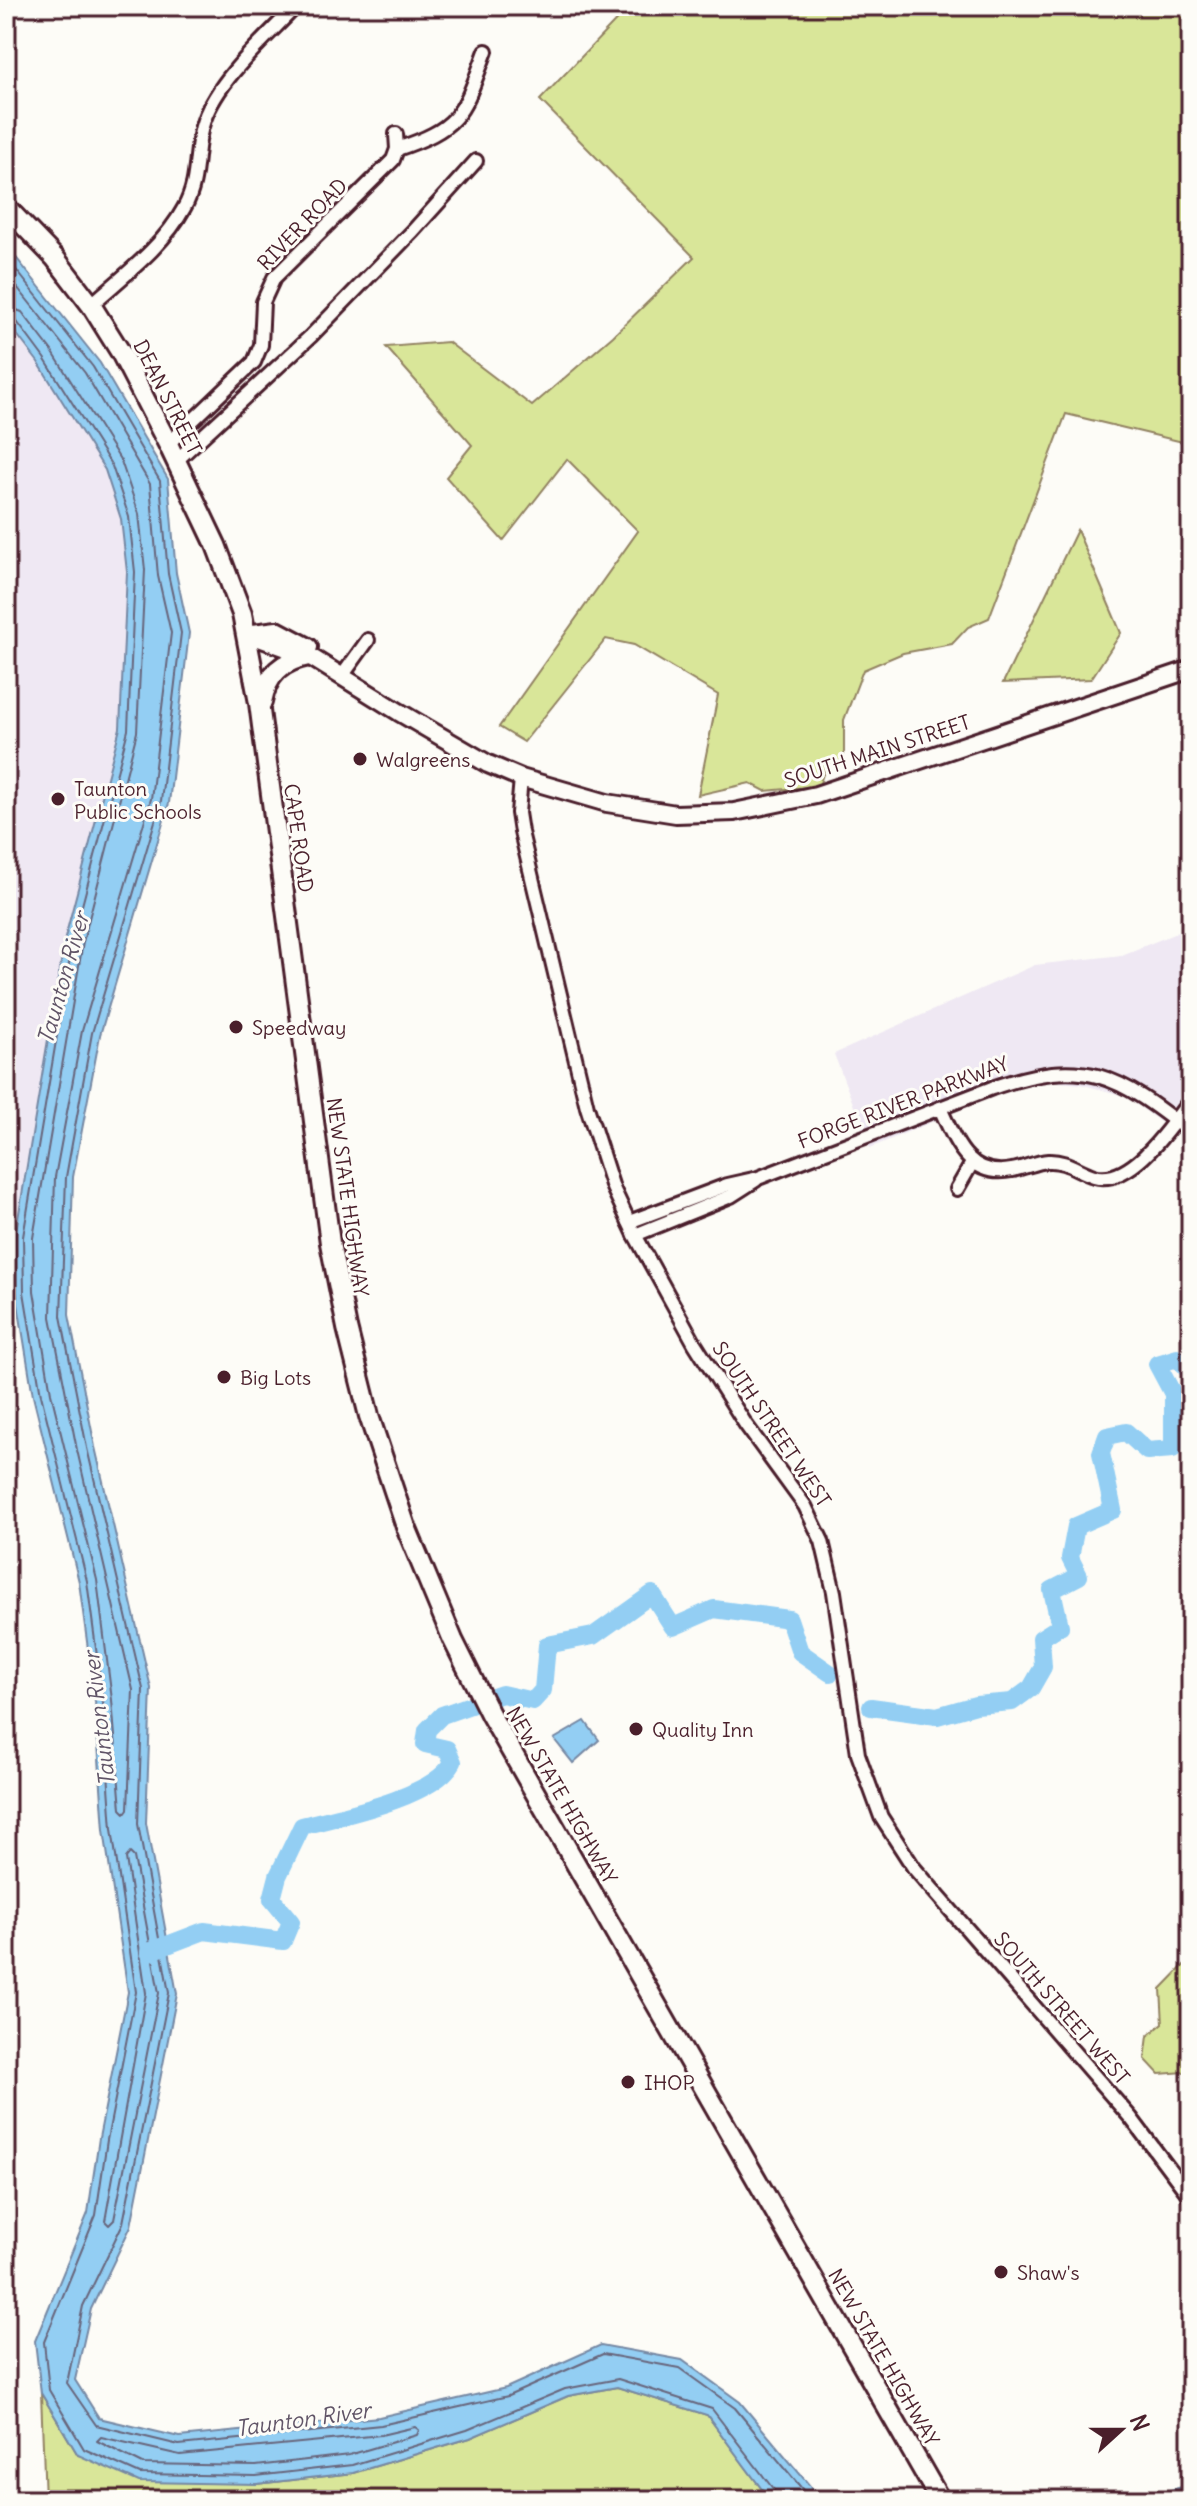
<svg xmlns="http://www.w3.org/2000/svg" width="1197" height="2506" font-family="Delius,sans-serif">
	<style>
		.built { fill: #efe8f3 }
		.green { fill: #d9e699; stroke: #928262; stroke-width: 2 }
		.water { fill: #93cef3; stroke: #7688a3; stroke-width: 2 }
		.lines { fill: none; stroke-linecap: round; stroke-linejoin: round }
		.shore { stroke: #67657b; stroke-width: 2 }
		.stream { stroke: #7688a3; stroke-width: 3 }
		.river { stroke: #93cef3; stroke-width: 18 }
		.minor-casing { stroke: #4a1f2b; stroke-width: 18 }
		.major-casing { stroke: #4a1f2b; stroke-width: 22 }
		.highway-casing { stroke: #4a1f2b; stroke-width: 24 }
		.minor { stroke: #fdfcf7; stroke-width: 12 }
		.major { stroke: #fdfcf7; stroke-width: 16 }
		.highway { stroke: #fdfcf7; stroke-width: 18 }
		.poi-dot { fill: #4a1f2b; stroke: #fdfcf7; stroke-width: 3 }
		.labels { text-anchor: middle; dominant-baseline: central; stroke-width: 6; stroke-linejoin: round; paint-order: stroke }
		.street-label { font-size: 20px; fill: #4a1f2b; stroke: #fdfcf7 }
		.poi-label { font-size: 20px; fill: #4a1f2b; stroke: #fdfcf7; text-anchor: start }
		.water-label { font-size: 22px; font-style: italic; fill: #605467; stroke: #fdfcf7 }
	</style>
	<rect width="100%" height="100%" fill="#fdfcf7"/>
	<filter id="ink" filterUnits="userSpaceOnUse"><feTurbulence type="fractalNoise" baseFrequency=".0125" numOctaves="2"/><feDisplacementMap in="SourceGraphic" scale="16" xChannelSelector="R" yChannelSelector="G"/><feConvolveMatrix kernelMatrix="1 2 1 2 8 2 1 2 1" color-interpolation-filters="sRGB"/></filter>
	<g filter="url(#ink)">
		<g class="built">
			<polygon points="6,310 110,466 130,550 125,730 20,1245 6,1246"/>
			<polygon points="1191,927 1191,1144 1125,1096 1080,1084 1048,1081 1007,1090 870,1148 834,1054 1035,965 1122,955"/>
		</g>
		<g class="green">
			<polygon points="630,6 1191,6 1191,444 1066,414 989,618 968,627 952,644 903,653 863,670 844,720 844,761 826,765 819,786 765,791 750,783 698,795 718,695 634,645 606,639 524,742 499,727 638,531 567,459 503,541 446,477 472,445 386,347 448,342 532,406 613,336 694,257 540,100"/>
			<polygon points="1077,530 1121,633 1091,679 1003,683"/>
			<polygon points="1189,1960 1191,1964 1191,2068 1185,2072 1159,2074 1145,2059 1148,2036 1163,2023 1161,1989"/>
			<polygon points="617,2387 707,2415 770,2500 45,2500 41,2393 78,2455 257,2484 353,2473 470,2438 568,2396"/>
		</g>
		<g class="water">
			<polygon points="6,245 100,363 168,479 176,573 189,633 169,803 100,1035 73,1177 69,1315 95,1447 151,1688 146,1823 177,1994 131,2226 91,2309 75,2380 99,2418 179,2437 379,2417 506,2388 601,2345 682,2360 740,2402 810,2486 815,2500 770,2500 707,2415 617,2387 568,2396 470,2438 353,2473 257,2484 139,2482 78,2455 41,2393 35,2341 88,2213 99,2138 128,1992 104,1830 95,1701 79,1582 33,1396 16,1292 15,1237 65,938 120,728 127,572 121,519 105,470 38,362 6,320"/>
			<polygon points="585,1721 599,1740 573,1763 554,1739"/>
		</g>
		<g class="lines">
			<g class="shore">
				<polyline points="6,257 93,367 160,481 168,574 181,633 161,801 92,1033 66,1177 61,1316 87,1448 143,1689 138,1824 169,1993 123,2223 83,2306 67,2383 96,2425 179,2445 381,2425 508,2396 603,2354 679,2368 735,2408 803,2490 807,2500"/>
				<polyline points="6,273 85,373 150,484 158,576 171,633 151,799 82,1031 55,1177 51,1317 77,1450 133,1690 128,1809 125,1813 121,1809 112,1700 97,1580 51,1393 34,1291 33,1238 83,942 137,732 145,570 139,514 121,461 52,351 22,312 6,306"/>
				<polyline points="6,316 15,319 44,358 112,466 129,517 135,572 128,730 73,940 23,1237 24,1292 41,1395 87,1581 103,1701 112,1829 136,1992 107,2140 96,2215 44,2342 49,2390 84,2449 140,2474 256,2476 352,2465 467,2430 565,2389 618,2379 712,2409 774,2490 776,2500"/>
				<polygon points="130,1853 134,1857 159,1993 114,2220 109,2225 105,2221 146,1993 126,1858"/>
				<polygon points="415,2427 419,2430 417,2435 349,2455 256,2466 143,2464 97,2441 101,2437 180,2455 381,2435"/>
			</g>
			<polyline class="stream" points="1137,2500 1191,2485"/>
			<g class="river">
				<polyline points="871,1707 937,1716 976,1705 1012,1702 1031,1688 1043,1667 1041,1638 1060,1626 1052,1590 1079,1576 1070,1558 1076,1526 1113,1510 1101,1453 1107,1436 1126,1432 1147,1451 1173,1449 1173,1394 1157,1364 1177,1358 1191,1373"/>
				<path d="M149,1952L204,1931L283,1941L291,1922L272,1899L278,1876L302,1826C341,1816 433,1798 453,1762L447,1749L425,1744L427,1730L442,1715L502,1694L533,1701L543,1690L547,1645L593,1636L652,1594L673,1627L714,1609L789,1619L800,1652L830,1673"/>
			</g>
			<g class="minor-casing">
				<g id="minor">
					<path d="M397,149C463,127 463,112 486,51"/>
					<path d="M91,305C123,276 163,247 184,208C201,178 193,150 204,120C219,78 266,38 296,6"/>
					<polyline points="168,444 254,362 261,345 263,302 274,278 393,160 397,149 396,134"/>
					<polyline points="176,461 311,336 413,231 476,161"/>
					<polyline points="345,672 368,640"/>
					<polyline points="521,778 518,813 521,832 587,1107 613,1188 635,1235 695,1344 746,1425 805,1506 822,1541 834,1592 858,1754 881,1817 914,1868 1131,2118 1191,2198"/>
					<path d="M940,1108C955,1140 968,1179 1012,1170C1024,1168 1036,1162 1048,1161C1066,1160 1078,1171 1094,1176C1132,1187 1172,1124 1191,1099"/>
					<polyline points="957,1189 972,1163"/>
					<path d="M629,1222L727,1185L758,1178L992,1088C1086,1055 1117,1075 1191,1133"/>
					<polyline points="635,1235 731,1196 756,1180"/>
				</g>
			</g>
			<g class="major-casing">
				<g id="major">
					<polyline points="253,633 277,630 309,647"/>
					<polyline points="248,634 309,656 399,712 488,764 521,778 607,803 676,814 734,812 816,795 1191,669"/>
				</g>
			</g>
			<g class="highway-casing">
				<g id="highway">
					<polyline points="6,207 55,258 91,305 121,353 168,444 216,545 242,614 259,703 330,1243 347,1328 369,1416 406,1527 453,1640 490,1714 940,2500"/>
					<path d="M262,702C267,674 282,661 309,656"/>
				</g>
			</g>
			<use href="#minor" class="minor"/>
			<use href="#major" class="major"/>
			<use href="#highway" class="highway"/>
		</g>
	</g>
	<g class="poi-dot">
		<circle cx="360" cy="759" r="8"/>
		<circle cx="58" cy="799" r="8"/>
		<circle cx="236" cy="1027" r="8"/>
		<circle cx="224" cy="1377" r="8"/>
		<circle cx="636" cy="1729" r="8"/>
		<circle cx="628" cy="2082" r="8"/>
		<circle cx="1001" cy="2272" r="8"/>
	</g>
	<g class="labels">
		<g class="street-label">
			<text transform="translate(302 224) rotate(-46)">RIVER ROAD</text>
			<text transform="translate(168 397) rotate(63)">DEAN STREET</text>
			<text transform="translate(877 751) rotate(-18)">SOUTH MAIN STREET</text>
			<text transform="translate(299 838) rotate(82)">CAPE ROAD</text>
			<text transform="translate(903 1102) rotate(-21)">FORGE RIVER PARKWAY</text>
			<text transform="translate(348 1197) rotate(82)">NEW STATE HIGHWAY</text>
			<text transform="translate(772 1424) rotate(56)">SOUTH STREET WEST</text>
			<text transform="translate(562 1795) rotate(60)">NEW STATE HIGHWAY</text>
			<text transform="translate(1062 2008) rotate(49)">SOUTH STREET WEST</text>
			<text transform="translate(884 2357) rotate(60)">NEW STATE HIGHWAY</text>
		</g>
		<g class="poi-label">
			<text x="376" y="759">Walgreens</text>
			<text x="74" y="788">Taunton<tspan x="74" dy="23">Public Schools</tspan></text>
			<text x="252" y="1027">Speedway</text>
			<text x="240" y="1377">Big Lots</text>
			<text x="652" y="1729">Quality Inn</text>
			<text x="644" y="2082">IHOP</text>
			<text x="1017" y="2272">Shaw's</text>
		</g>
		<g class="water-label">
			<text transform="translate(63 978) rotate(-74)">Taunton River</text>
			<text transform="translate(99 1719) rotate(-97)">Taunton River</text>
			<text transform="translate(303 2419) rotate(-8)">Taunton River</text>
		</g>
	</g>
	<rect width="1197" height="2506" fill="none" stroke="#fdfcf7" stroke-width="32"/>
	<rect x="16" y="16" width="1165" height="2474" fill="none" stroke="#4a1f2b" stroke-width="3" filter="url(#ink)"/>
	<g transform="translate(1121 2430) rotate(69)" stroke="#fdfcf7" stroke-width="6" paint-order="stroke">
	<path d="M0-6L14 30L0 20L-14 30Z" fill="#4a1f2b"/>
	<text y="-12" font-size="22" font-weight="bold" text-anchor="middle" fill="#4a1f2b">N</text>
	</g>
</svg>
